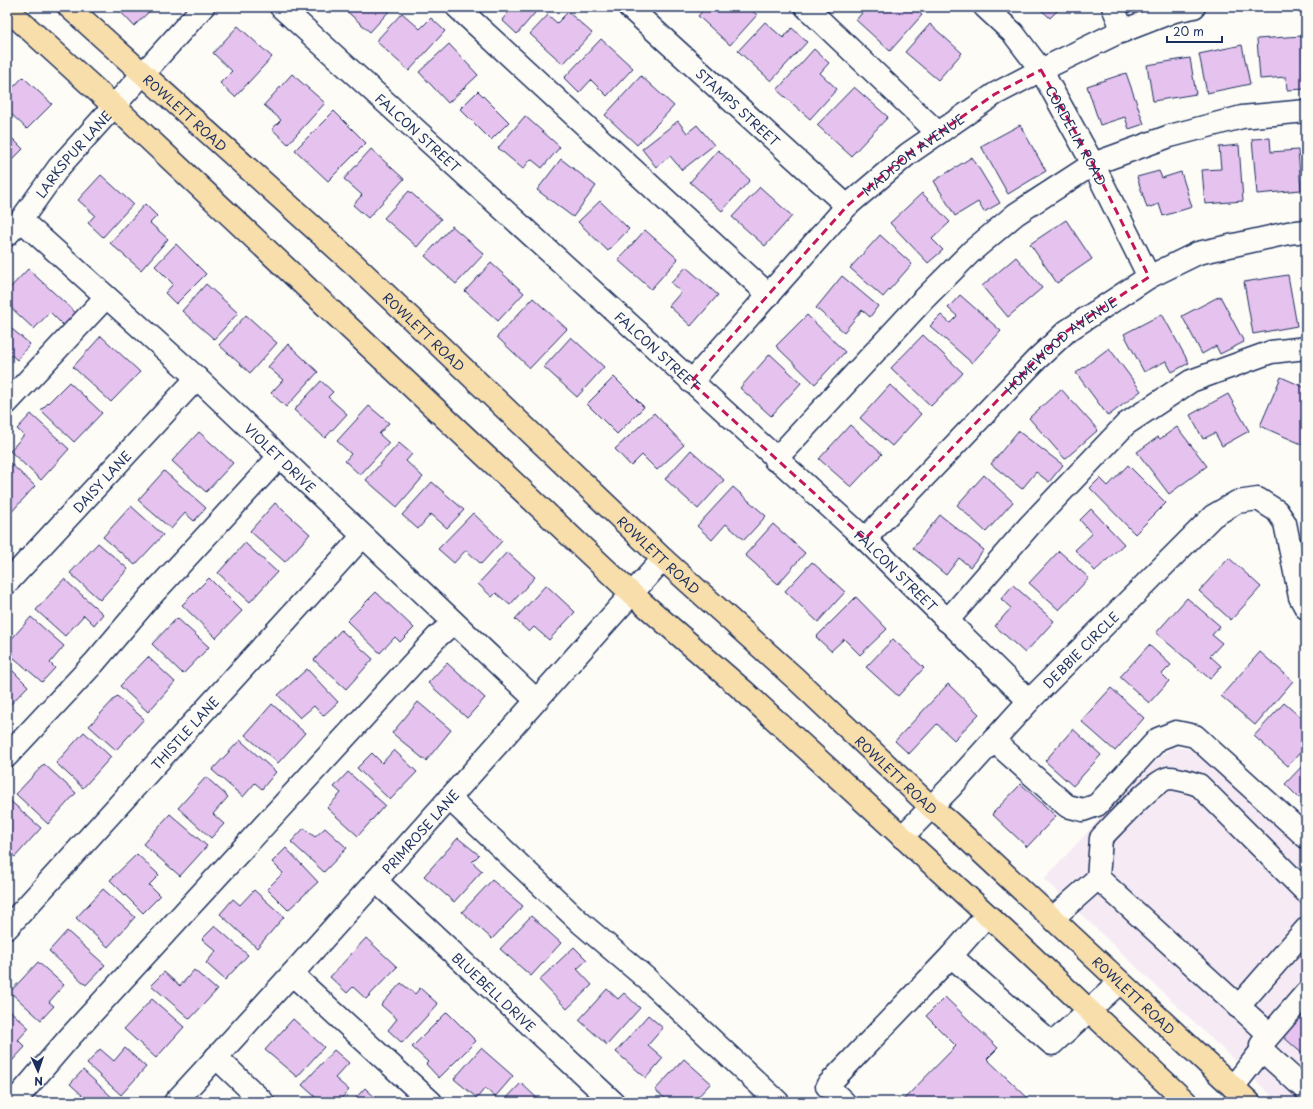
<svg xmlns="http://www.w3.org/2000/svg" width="1313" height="1109" font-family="'Playpen Sans',sans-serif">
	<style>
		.built { fill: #f6ebf4 }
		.building { fill: #e5c3ee; stroke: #1b2f5e }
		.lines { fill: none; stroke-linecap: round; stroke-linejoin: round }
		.minor-casing { stroke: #1b2f5e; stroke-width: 25 }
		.major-casing { stroke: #1b2f5e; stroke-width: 25 }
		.minor { stroke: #fdfcf7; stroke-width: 22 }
		.major { stroke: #f8deab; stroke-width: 22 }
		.marked { fill: none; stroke: #c2185b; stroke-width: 3; stroke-dasharray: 8 5; stroke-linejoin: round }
		.labels { text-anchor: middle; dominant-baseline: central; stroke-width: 3; stroke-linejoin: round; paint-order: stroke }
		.street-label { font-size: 13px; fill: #1b2f5e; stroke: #fdfcf7 }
	</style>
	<rect width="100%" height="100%" fill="#fdfcf7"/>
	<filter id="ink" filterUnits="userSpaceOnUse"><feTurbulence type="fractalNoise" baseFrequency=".025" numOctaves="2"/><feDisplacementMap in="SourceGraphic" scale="8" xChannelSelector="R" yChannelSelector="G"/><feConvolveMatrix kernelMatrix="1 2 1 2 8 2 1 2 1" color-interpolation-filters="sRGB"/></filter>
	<g filter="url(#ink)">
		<polygon class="built" points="1172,747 1192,749 1306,852 1306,1102 1278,1102 1044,879 1143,772"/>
		<g class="building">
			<polygon points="116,7 154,7 134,26"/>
			<polygon points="342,7 393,7 370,32"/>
			<polygon points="508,7 540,7 517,34 502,20 511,9"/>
			<polygon points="706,7 748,7 757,15 730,45 698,16"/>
			<polygon points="867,7 913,7 922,15 890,51 856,20"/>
			<polygon points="1038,7 1061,7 1050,18"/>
			<polygon points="568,12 592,33 563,64 530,34 548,15 557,23"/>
			<polygon points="402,13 420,29 431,18 445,31 409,71 376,41"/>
			<polygon points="765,22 783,38 792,28 807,42 771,81 738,51"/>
			<polygon points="930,24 962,53 938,80 905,52"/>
			<polygon points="238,26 272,57 235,97 220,83 232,71 213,53"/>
			<polygon points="1302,36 1305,89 1287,90 1286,77 1260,79 1257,39"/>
			<polygon points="601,39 633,68 607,96 591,80 579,93 564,78"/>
			<polygon points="449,44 478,75 448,103 419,72"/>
			<polygon points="1242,45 1250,84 1207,93 1199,54"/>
			<polygon points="814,49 829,63 820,73 837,89 810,119 777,90"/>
			<polygon points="1190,58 1196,94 1153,101 1147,65"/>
			<polygon points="1126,73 1144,124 1129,129 1125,117 1100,125 1087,86"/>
			<polygon points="292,74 325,103 288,144 272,129 281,120 264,105"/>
			<polygon points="641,76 674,106 637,145 605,115"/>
			<polygon points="23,77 52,104 27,129 7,110 7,94"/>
			<polygon points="854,87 888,117 851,156 817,125"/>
			<polygon points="478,91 509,122 491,140 460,109"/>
			<polygon points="334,111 366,143 328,181 295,150"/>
			<polygon points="525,116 560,147 542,168 531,159 523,169 498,148"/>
			<polygon points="678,121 687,133 697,125 714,145 682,170 670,156 656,167 642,149"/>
			<polygon points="1020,125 1046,171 1008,194 981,146"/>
			<polygon points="7,133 23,149 7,165"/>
			<polygon points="1270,138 1271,152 1298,150 1301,190 1257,194 1252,139"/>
			<polygon points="1239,145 1243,201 1205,204 1202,170 1221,169 1219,147"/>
			<polygon points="371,149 404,179 368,218 353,205 362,195 344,179"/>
			<polygon points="718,150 750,180 722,211 690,182"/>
			<polygon points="972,157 1000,203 984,212 978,202 955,216 934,181"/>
			<polygon points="561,159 596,186 573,217 537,190"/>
			<polygon points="1159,171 1162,178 1181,172 1192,207 1163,216 1159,204 1147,208 1137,177"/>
			<polygon points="101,175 133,204 103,237 88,223 95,215 78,200"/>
			<polygon points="760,187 792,216 765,246 732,217"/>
			<polygon points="409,191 441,219 417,247 384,218"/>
			<polygon points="922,193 950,222 932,239 943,250 928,263 890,223"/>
			<polygon points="600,201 629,229 608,251 578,222"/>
			<polygon points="145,204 157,216 150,223 168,239 141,270 110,243"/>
			<polygon points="1066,220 1092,259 1057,283 1030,244"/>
			<polygon points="452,226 484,254 456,284 425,256"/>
			<polygon points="645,230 678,259 651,289 618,260"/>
			<polygon points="880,235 912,264 883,297 850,268"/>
			<polygon points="176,244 206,274 176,304 165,293 173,284 155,266"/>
			<polygon points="1016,257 1042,288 1008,317 982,286"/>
			<polygon points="491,263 524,293 498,321 465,291"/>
			<polygon points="686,267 718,295 691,326 669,306 681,292 671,283"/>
			<polygon points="28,269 76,313 64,326 50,312 34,329 7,304 7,291"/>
			<polygon points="1288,275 1297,326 1253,334 1244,282"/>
			<polygon points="842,276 878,306 870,317 862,310 844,332 816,308"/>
			<polygon points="206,284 238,313 214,339 182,311"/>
			<polygon points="960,295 1001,331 972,363 930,326 941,315 950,323 957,316 948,308"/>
			<polygon points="1220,296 1244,342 1220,354 1216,346 1202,354 1182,316"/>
			<polygon points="533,298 567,329 530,368 497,337"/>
			<polygon points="1162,314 1189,363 1172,372 1166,361 1144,372 1124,334"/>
			<polygon points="246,315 277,343 250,373 219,345"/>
			<polygon points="807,315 845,352 815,384 776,346"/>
			<polygon points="7,325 30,344 17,360 7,351"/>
			<polygon points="923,335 963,373 931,406 891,368"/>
			<polygon points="101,336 140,372 111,402 73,367"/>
			<polygon points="571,337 604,367 577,397 544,367"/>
			<polygon points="288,344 318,372 286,407 271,393 283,380 268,367"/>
			<polygon points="1109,348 1141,391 1108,416 1076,373"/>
			<polygon points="770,354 801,383 771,416 740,388"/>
			<polygon points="614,377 644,407 617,434 587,404"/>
			<polygon points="1281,377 1306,388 1306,446 1260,426"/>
			<polygon points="321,381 333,392 328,397 347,414 325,438 294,410"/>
			<polygon points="69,382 102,413 74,442 41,410"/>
			<polygon points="890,385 921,414 892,446 860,418"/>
			<polygon points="1061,389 1098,430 1065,459 1029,418"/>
			<polygon points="1228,394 1249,431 1222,446 1215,433 1203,439 1190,415"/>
			<polygon points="369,406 389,423 379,434 389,443 360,475 345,461 351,454 337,441"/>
			<polygon points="654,413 684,445 657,470 642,455 631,466 615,449"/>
			<polygon points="31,414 69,449 41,480 10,451 24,435 17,429"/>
			<polygon points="850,425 882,454 851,487 819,459"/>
			<polygon points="1177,427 1207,466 1169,494 1137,452 1158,437 1160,439"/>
			<polygon points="1018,431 1063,465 1049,482 1036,472 1022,489 991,464"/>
			<polygon points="199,432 233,463 206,492 172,461"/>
			<polygon points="399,443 412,454 406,461 423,477 397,507 366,480"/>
			<polygon points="691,450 724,480 698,509 665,479"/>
			<polygon points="10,463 35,486 8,516 7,466"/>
			<polygon points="1128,465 1166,503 1135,534 1090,488 1100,478 1108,486"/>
			<polygon points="164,471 206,508 194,521 185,513 171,529 138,500"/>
			<polygon points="984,475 1013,502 986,532 957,505"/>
			<polygon points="432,482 464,510 447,528 431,514 418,529 402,515"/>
			<polygon points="733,487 766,516 744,540 726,524 712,540 697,526"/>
			<polygon points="275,503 310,534 285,562 250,531"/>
			<polygon points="131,506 163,535 135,565 103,537"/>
			<polygon points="1091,509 1124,544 1095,571 1075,550 1092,534 1080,520"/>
			<polygon points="473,513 502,541 481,564 466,550 454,563 438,549"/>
			<polygon points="940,515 984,550 970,567 959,558 946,575 913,548"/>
			<polygon points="773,524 805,553 778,584 745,555"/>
			<polygon points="98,543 128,569 100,600 70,573"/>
			<polygon points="245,543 277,572 250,602 218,573"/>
			<polygon points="1059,551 1089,578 1059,610 1029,583"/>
			<polygon points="507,552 535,577 510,605 496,593 492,597 478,584"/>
			<polygon points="1229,558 1261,587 1231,620 1199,591"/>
			<polygon points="812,562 845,592 818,622 785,591"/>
			<polygon points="209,578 242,611 216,638 182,605"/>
			<polygon points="64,579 103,614 94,625 84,615 65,636 36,610"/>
			<polygon points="546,585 575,612 549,640 534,627 529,632 515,619"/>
			<polygon points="1013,585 1054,621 1025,653 995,626 1011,608 1001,599"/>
			<polygon points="376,592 414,628 400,642 395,637 380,653 347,621"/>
			<polygon points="856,597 887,629 860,655 844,639 831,651 816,637"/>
			<polygon points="1187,598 1220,626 1212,635 1222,643 1210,656 1221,666 1210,679 1156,633"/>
			<polygon points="31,617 64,646 50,663 55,668 42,682 7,652 7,644"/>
			<polygon points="177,618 209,647 183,674 152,644"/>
			<polygon points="341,630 373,659 346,689 314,660"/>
			<polygon points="893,639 924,668 898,696 866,667"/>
			<polygon points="1149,645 1171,665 1162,674 1169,681 1149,703 1120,677"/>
			<polygon points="1260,652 1293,681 1255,725 1221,696"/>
			<polygon points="148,657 175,682 148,712 120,686"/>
			<polygon points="447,663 485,698 467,718 428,683"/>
			<polygon points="7,665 28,686 7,708"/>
			<polygon points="307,669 338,702 323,716 314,706 300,718 278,695"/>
			<polygon points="948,684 979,714 954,740 937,724 909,754 895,741"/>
			<polygon points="1111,688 1144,718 1115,751 1081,721"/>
			<polygon points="117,696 144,719 116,750 89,726"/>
			<polygon points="418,702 451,730 426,761 392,733"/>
			<polygon points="1284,703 1306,722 1306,746 1288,766 1254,736"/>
			<polygon points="272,704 305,733 278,763 245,735"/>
			<polygon points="1073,729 1101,755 1073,786 1045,761"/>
			<polygon points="84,732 111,757 83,788 56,763"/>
			<polygon points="240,740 276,772 262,789 255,783 243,797 212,770"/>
			<polygon points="394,750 417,772 390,800 357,768 372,753 382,763"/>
			<polygon points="1306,762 1306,792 1299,798 1285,784"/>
			<polygon points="44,764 76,793 48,824 16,794"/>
			<polygon points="348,772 385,805 358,836 327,808 341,793 334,787"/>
			<polygon points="206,777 228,797 213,814 224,824 211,838 178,808"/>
			<polygon points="1021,784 1056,816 1027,847 992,814"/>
			<polygon points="7,798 41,828 15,857 7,850"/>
			<polygon points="170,814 207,846 180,876 143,844"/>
			<polygon points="304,828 315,837 325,828 347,848 324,872 291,842"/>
			<polygon points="458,838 479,855 472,862 482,871 454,902 424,876"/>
			<polygon points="286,848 318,882 288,910 267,889 283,873 272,862"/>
			<polygon points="137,854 159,875 149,885 160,896 143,913 110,880"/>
			<polygon points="492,880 523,906 492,939 462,912"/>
			<polygon points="103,889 135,917 108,947 76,918"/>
			<polygon points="254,890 284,917 257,948 220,914 233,899 240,905"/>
			<polygon points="531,916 561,943 531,976 500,949"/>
			<polygon points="215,926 248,955 225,980 206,963 216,951 202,939"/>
			<polygon points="67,931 105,965 86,985 49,951"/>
			<polygon points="366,938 397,967 366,999 353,987 347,993 330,977"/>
			<polygon points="574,947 587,960 577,969 592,985 567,1009 539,980"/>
			<polygon points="38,962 64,985 49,1002 54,1006 41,1020 10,992"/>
			<polygon points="194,970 217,990 190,1019 151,985 164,972 180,986"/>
			<polygon points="401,983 415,994 420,988 438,1004 402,1043 388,1030 397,1019 381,1005"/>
			<polygon points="607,989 618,999 624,993 640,1008 607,1045 579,1020"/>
			<polygon points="945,997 998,1048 987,1059 1031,1101 1029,1102 905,1102 903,1100 956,1046 926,1016"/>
			<polygon points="152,999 184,1027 156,1058 124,1029"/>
			<polygon points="1306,1006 1306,1057 1280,1034"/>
			<polygon points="7,1008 29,1028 18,1040 25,1047 12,1061 7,1056"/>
			<polygon points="447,1012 476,1041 439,1078 426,1064 428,1062 412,1047"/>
			<polygon points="648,1015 663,1028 648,1045 663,1058 646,1078 616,1052"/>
			<polygon points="293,1019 324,1047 297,1077 265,1050"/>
			<polygon points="125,1048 146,1067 121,1095 87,1064 100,1049 114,1061"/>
			<polygon points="481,1048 513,1076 495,1097 485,1088 477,1098 454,1079"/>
			<polygon points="334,1050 349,1063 335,1078 349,1090 338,1102 321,1102 302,1085"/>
			<polygon points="684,1059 711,1083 693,1102 669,1102 655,1090"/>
			<polygon points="83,1070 116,1101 114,1102 75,1102 82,1095 70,1084"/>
			<polygon points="521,1083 541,1102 503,1102"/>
			<polygon points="365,1088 380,1102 352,1102"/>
		</g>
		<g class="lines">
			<g class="minor-casing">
				<g id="minor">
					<path id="s1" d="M281,7L865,539L1029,701"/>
					<polyline points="457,7 769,295"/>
					<path id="s2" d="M629,7L847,206"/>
					<polyline points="806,7 938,133"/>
					<path id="s3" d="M985,7L1013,33L1041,70L1093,164L1149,277"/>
					<polyline points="1113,7 1123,31"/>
					<path id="s4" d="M21,220L197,378L536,700"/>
					<path id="s5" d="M7,235L21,220L59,167L203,7"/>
					<path id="s6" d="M691,382L847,206L908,154L995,94L1041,70L1115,34L1174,11L1194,7"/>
					<polyline points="7,403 106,297"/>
					<polyline points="775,460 923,300 972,251 1016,214 1093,164 1170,136 1242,117 1306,111"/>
					<path id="s7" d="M865,539L1036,360L1067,331L1149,277L1198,253L1288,233L1306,231"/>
					<path id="s8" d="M7,583L197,378"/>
					<polyline points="947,621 1030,525 1126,424 1191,381 1271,352 1306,348"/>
					<polyline points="993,740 1067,806 1083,810 1097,805 1158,739 1176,732 1195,736 1306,837"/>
					<polyline points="7,756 94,663 150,597 279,457"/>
					<polyline points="449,798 581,923 647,979 778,1102"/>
					<path id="s9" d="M902,837L950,788L1029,701L1213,516L1237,502L1258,499L1277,511L1285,523L1300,597L1306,608"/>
					<path d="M1098,878L1101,838C1113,826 1154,780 1169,778C1179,778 1189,782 1199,785L1306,892"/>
					<path id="s10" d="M376,881L613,1102"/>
					<polyline points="987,915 951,956 1052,1044 1120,982"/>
					<polyline points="1053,918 1098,878 1269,1034"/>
					<path id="s11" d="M7,928L362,537"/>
					<polyline points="292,974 431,1102"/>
					<polyline points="1238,1007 1306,929"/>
					<polyline points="1261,1045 1306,993"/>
					<polyline points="216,1057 263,1102"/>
					<polyline points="1233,1087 1262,1050 1306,1090"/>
					<polyline points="14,1102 69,1038 437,637 453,623"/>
					<path id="s12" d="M175,1102C340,924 500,740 663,559"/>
					<polyline points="844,1102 827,1086 951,956"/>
				</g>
			</g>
			<g class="major-casing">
				<g id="major">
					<path id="s13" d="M69,7L355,265L663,559L796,679L932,808L949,822L1249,1102"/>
					<polyline points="7,9 115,107 632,594 746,693 1021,946 1186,1102"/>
				</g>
			</g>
			<use href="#minor" class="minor"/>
			<use href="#major" class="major"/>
		</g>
	</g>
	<path class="marked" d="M1041,70L1093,164L1149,277L1067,331L1036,360L865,539L691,382L847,206L908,154L995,94Z"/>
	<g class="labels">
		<g class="street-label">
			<text stroke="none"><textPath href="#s2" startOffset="148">STAMPS STREET</textPath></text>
			<text stroke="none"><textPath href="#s13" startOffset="157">ROWLETT ROAD</textPath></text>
			<text stroke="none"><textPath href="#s1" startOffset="186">FALCON STREET</textPath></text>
			<text stroke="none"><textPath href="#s3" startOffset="159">CORDELIA ROAD</textPath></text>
			<text stroke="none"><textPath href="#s5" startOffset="105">LARKSPUR LANE</textPath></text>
			<text stroke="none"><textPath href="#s6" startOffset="319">MADISON AVENUE</textPath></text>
			<text stroke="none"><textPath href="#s13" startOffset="481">ROWLETT ROAD</textPath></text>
			<text stroke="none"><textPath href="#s7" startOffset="276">HOMEWOOD AVENUE</textPath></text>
			<text stroke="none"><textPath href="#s1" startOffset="510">FALCON STREET</textPath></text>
			<text stroke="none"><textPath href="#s4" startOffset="352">VIOLET DRIVE</textPath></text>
			<text stroke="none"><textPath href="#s8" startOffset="139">DAISY LANE</textPath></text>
			<text stroke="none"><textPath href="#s13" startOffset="805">ROWLETT ROAD</textPath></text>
			<text stroke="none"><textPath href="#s1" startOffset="834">FALCON STREET</textPath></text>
			<text stroke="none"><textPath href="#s9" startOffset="259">DEBBIE CIRCLE</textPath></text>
			<text stroke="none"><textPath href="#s11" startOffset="264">THISTLE LANE</textPath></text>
			<text stroke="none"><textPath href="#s13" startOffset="1129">ROWLETT ROAD</textPath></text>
			<text stroke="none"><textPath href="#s12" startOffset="365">PRIMROSE LANE</textPath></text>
			<text stroke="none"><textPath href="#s10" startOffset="162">BLUEBELL DRIVE</textPath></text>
			<text stroke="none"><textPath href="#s13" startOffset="1453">ROWLETT ROAD</textPath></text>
		</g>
	</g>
	<rect width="1313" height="1109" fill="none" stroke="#fdfcf7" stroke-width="24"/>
	<rect x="12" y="12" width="1289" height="1085" fill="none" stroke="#1b2f5e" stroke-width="1.5" filter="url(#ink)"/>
	<g transform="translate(38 1071) rotate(177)" stroke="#fdfcf7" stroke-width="3" paint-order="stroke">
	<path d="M0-3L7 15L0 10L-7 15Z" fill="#1b2f5e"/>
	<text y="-6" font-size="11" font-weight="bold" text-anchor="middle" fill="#1b2f5e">N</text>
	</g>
	<path d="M1167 36v6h55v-6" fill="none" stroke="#1b2f5e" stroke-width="2"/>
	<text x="1173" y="36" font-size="12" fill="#1b2f5e" stroke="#fdfcf7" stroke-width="3" paint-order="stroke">20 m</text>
</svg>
